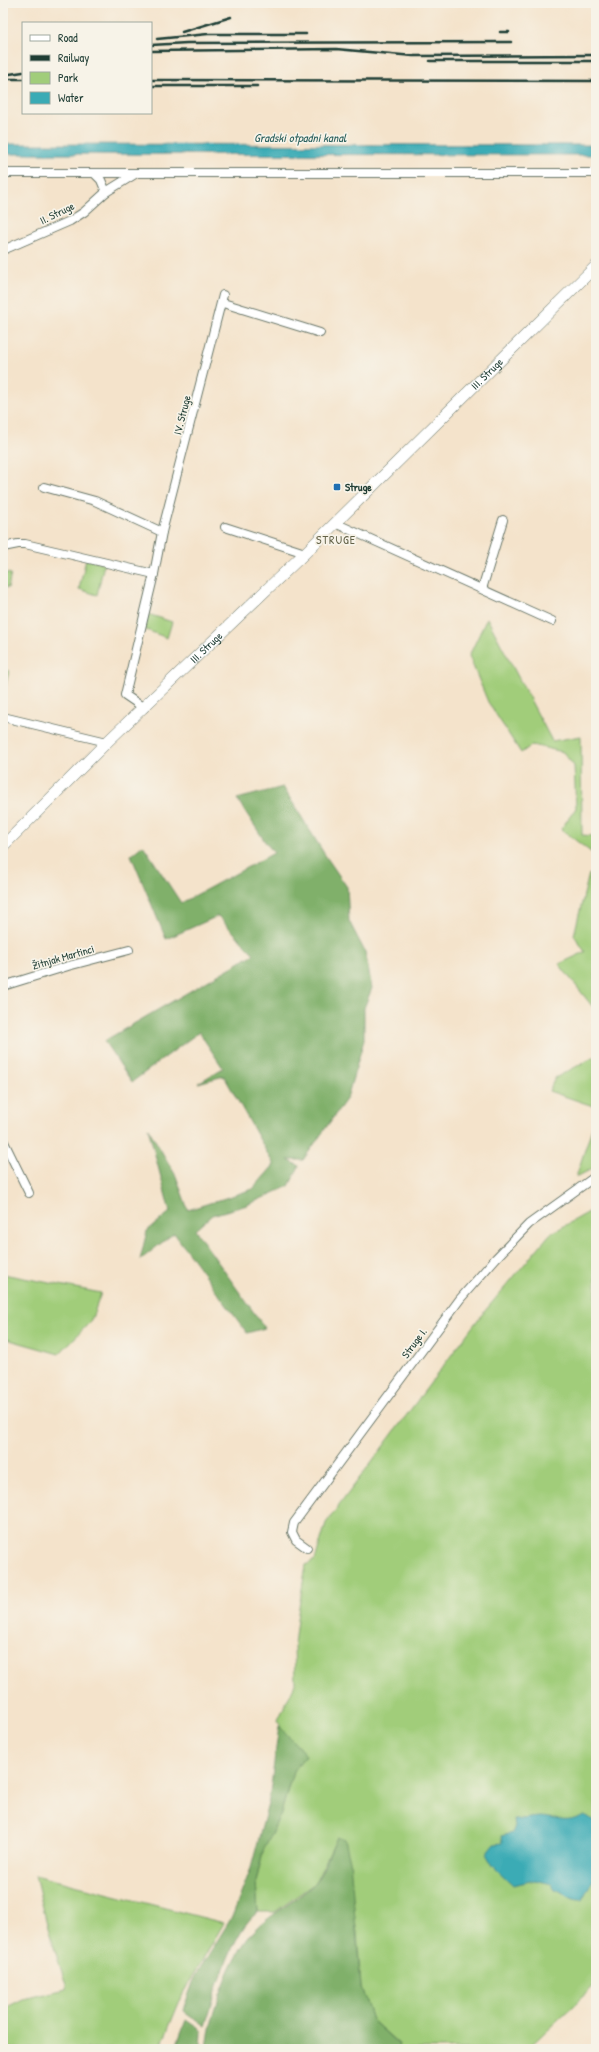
<svg xmlns="http://www.w3.org/2000/svg" width="599" height="2052" font-family="'Patrick Hand',sans-serif">
	<style>
		.green { fill: #a1cd7a; stroke: #608557 }
		.forest { fill: #80b06a; stroke: #50764f }
		.water { fill: #3aabb5; stroke: #2c7474 }
		.lines { fill: none; stroke-linecap: round; stroke-linejoin: round }
		.street-casing { stroke: #6a7769; stroke-width: 10 }
		.secondary-casing { stroke: #6a7769; stroke-width: 12 }
		.street { stroke: #fff; stroke-width: 8 }
		.secondary { stroke: #fff; stroke-width: 11 }
		.rail { stroke: #1f3d34; stroke-width: 2.5 }
		.poi-dot { fill: #1f6fb2; stroke: #f7f3e8; stroke-width: 1.5 }
		.labels { text-anchor: middle; dominant-baseline: central; stroke-width: 3.5; stroke-linejoin: round; paint-order: stroke }
		.street-label { font-size: 11px; fill: #1f3d34; stroke: #f7f3e8 }
		.poi-label { font-size: 11px; font-weight: bold; fill: #1f3d34; stroke: #f7f3e8; text-anchor: start }
		.water-label { font-size: 12px; font-style: italic; fill: #275e5b; stroke: #f7f3e8 }
		.neighbourhood-label { font-size: 12px; letter-spacing: 1px; fill: #646349; stroke: #f7f3e8 }
	</style>
	<rect width="100%" height="100%" fill="#f7f3e8"/>
	<filter id="ink" filterUnits="userSpaceOnUse"><feTurbulence type="fractalNoise" baseFrequency=".025" numOctaves="2"/><feDisplacementMap in="SourceGraphic" scale="8" xChannelSelector="R" yChannelSelector="G"/><feConvolveMatrix kernelMatrix="1 2 1 2 8 2 1 2 1" color-interpolation-filters="sRGB"/></filter>
	<filter id="wash" filterUnits="userSpaceOnUse"><feTurbulence type="fractalNoise" baseFrequency=".012" numOctaves="4" result="noise"/><feDisplacementMap in="SourceGraphic" scale="16" xChannelSelector="R" yChannelSelector="G"/><feGaussianBlur stdDeviation="0.9" result="paint"/><feColorMatrix in="noise" values="0 0 0 0 0 0 0 0 0 0 0 0 0 0 0 0 0 1.4 0 .05"/><feComposite in="paint" operator="in"/></filter>
	<g filter="url(#wash)">
		<rect width="100%" height="100%" fill="#f4e3cb"/>
		<g class="green">
			<polygon points="86,559 104,564 97,595 79,589"/>
			<polygon points="3,572 11,574 8,588 3,587"/>
			<polygon points="148,614 172,622 167,638 144,629"/>
			<polygon points="487,618 552,741 581,736 582,835 596,836 596,856 561,829 576,808 574,766 563,752 532,745 521,753 488,702 469,656"/>
			<polygon points="3,670 9,671 3,697"/>
			<polygon points="589,874 596,879 596,1011 559,964 585,952 574,935"/>
			<polygon points="596,1056 596,1107 549,1091 555,1078"/>
			<polygon points="596,1116 596,1167 576,1177"/>
			<path d="M596,1208V1984L527,2049H397L399,2044L372,2020L361,1987L357,1932L337,1838L315,1883L275,1912H258L256,1882L263,1851L281,1813L293,1771L306,1755C296,1745 281,1734 278,1720L295,1684L294,1645L297,1619L306,1565L315,1560L326,1523L479,1318L550,1234Z"/>
			<polygon points="3,1274 101,1293 91,1321 59,1354 3,1338"/>
			<polygon points="35,1875 224,1923 183,1993 160,2049 3,2049 3,2009 23,1999 66,1989 66,1985 48,1928"/>
		</g>
		<g class="forest">
			<polygon points="283,787 325,855 347,887 349,921 365,952 372,988 364,1008 364,1040 347,1098 303,1160 288,1160 299,1166 289,1186 247,1205 212,1215 195,1230 265,1328 247,1333 174,1233 140,1260 147,1231 170,1212 148,1128 176,1176 188,1210 253,1189 274,1165 224,1076 198,1083 223,1068 199,1032 132,1082 104,1041 254,954 218,916 166,939 131,855 143,845 181,903 274,853 266,843 237,799"/>
			<path d="M279,1726L306,1755L293,1771L281,1813L263,1851L256,1882L258,1912C232,1930 215,1995 205,2026L184,2011L187,1999L196,1975L232,1917L251,1868L269,1800Z"/>
			<path d="M337,1837L345,1840L350,1861L361,1987L372,2020L399,2045L397,2049H207C210,2016 231,1955 254,1931C272,1913 296,1901 314,1884C321,1877 332,1848 337,1837Z"/>
			<polygon points="186,2020 202,2031 201,2049 175,2049"/>
		</g>
		<g class="water">
			<polygon points="3,144 596,145 596,155 3,154"/>
			<path d="M584,1815L596,1822L594,1830L596,1841V1879L592,1881L582,1900C570,1901 565,1892 555,1889L552,1884L535,1880L513,1885L493,1866L486,1854L494,1844L502,1843L501,1836L512,1833L515,1826L514,1819C523,1820 531,1817 540,1817C559,1818 564,1825 584,1815Z"/>
		</g>
	</g>
	<g filter="url(#ink)">
		<g class="lines">
			<g class="street-casing">
				<g id="street">
					<polyline points="3,173 596,173"/>
					<polyline points="95,174 101,180 106,192"/>
					<polyline points="3,250 70,221 84,212 106,192 135,174"/>
					<polyline points="223,303 320,333"/>
					<polyline points="44,487 95,501 162,532"/>
					<polyline points="335,523 552,621"/>
					<polyline points="225,527 305,553"/>
					<polyline points="3,547 18,544 25,544 154,574"/>
					<polyline points="482,589 503,520"/>
					<polyline points="144,708 125,695 154,574 162,532 223,295"/>
					<polyline points="3,717 107,742"/>
					<polyline points="3,986 68,966 129,950"/>
					<polyline points="3,1140 29,1193"/>
					<polyline points="307,1548 296,1540 292,1532 294,1523 460,1299 496,1258 529,1224 596,1176"/>
				</g>
			</g>
			<g class="secondary-casing">
				<g id="secondary">
					<path id="s1" d="M3,846L107,742L305,553L596,266"/>
				</g>
			</g>
			<use href="#street" class="street"/>
			<use href="#secondary" class="secondary"/>
			<g class="rail">
				<polyline points="182,32 231,17"/>
				<polyline points="500,32 509,32"/>
				<polyline points="157,39 208,34 306,34"/>
				<polyline points="151,45 187,43 511,42"/>
				<polyline points="151,51 336,49 413,56 596,55"/>
				<polyline points="430,61 596,61"/>
				<polyline points="3,75 23,72"/>
				<polyline points="3,79 23,79"/>
				<polyline points="151,80 596,81"/>
				<polyline points="151,86 257,86"/>
			</g>
		</g>
	</g>
	<rect class="poi-dot" x="333" y="483" width="8" height="8" rx="2"/>
	<g class="labels">
		<g class="street-label">
			<text transform="translate(57 213) rotate(-26)">II. Struge</text>
			<text stroke="none"><textPath href="#s1" startOffset="676">III. Struge</textPath></text>
			<text transform="translate(182 415) rotate(-76)">IV. Struge</text>
			<text stroke="none"><textPath href="#s1" startOffset="284">III. Struge</textPath></text>
			<text transform="translate(63 957) rotate(-16)">Žitnjak Martinci</text>
			<text transform="translate(414 1343) rotate(-54)">Struge I.</text>
		</g>
		<g class="poi-label">
			<text x="345" y="487">Struge</text>
		</g>
		<g class="water-label">
			<text x="300" y="137">Gradski otpadni kanal</text>
		</g>
		<g class="neighbourhood-label">
			<text x="336" y="539">STRUGE</text>
		</g>
	</g>
	<rect width="599" height="2052" fill="none" stroke="#f7f3e8" stroke-width="16"/>
	<rect x="22" y="22" width="130" height="92" fill="#f7f3e8" stroke="#a1aaa0"/>
	<rect x="30" y="35" width="20" height="6" fill="#ffffff" stroke="#a1aaa0"/>
	<text x="58" y="42" font-size="12" fill="#1f3d34">Road</text>
	<rect x="30" y="55" width="20" height="6" fill="#1f3d34" stroke="#a1aaa0"/>
	<text x="58" y="62" font-size="12" fill="#1f3d34">Railway</text>
	<rect x="30" y="72" width="20" height="12" fill="#a1cd7a" stroke="#a1aaa0"/>
	<text x="58" y="82" font-size="12" fill="#1f3d34">Park</text>
	<rect x="30" y="92" width="20" height="12" fill="#3aabb5" stroke="#a1aaa0"/>
	<text x="58" y="102" font-size="12" fill="#1f3d34">Water</text>
</svg>
